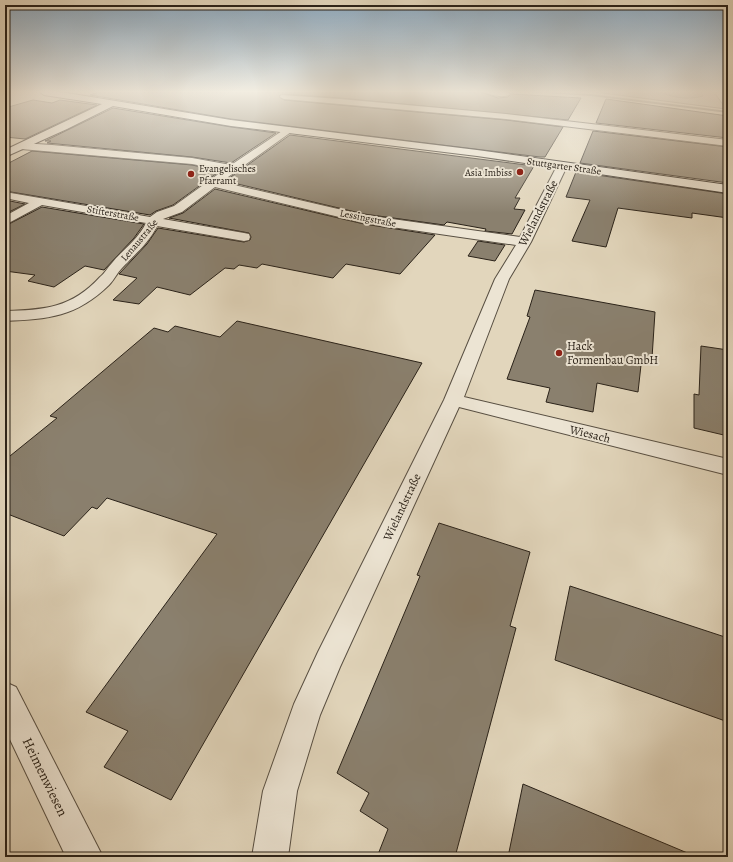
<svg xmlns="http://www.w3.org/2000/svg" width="733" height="862" font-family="Alegreya,serif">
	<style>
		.green { fill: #c3b7a0; stroke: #766c5c }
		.water { fill: #a39985; stroke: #73695a }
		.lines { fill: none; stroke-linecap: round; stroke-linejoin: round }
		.stream { fill: #73695a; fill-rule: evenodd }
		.building { fill: #8a806e; stroke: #2a2219 }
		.street-casing { stroke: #584f42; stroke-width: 2 }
		.secondary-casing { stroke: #2a2219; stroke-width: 2 }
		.street { fill: #ece4d3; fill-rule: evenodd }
		.secondary { fill: #ece4d3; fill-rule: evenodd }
		.poi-dot { fill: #8f2418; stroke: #ece4d3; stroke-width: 1.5 }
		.labels { text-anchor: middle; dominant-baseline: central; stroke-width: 4; stroke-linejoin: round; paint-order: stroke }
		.far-street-label { font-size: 10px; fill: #2a2219; stroke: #ece4d3 }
		.far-poi-label { font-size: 10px; fill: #2a2219; stroke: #ece4d3; text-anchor: start }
		.street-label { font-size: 12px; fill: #2a2219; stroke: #ece4d3 }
		.poi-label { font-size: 12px; fill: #2a2219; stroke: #ece4d3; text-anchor: start }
		.near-street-label { font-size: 14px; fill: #2a2219; stroke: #ece4d3 }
	</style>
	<rect width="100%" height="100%" fill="#e2d6bc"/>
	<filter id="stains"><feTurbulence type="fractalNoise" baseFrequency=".005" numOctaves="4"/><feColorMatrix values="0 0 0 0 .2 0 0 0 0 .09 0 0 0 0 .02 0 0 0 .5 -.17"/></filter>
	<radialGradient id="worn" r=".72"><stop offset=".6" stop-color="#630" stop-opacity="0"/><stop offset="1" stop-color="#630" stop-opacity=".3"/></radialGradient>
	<polygon class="green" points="595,92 714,92 726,109"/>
	<path class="water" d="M660,92H701L703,96C689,100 673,98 660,92Z"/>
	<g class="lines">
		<polygon class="stream" points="533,92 591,94 728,111 728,113 591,96"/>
	</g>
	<g class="building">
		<polygon points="99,92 481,92 498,98 508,97 511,94 581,98 568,120 340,98 281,94 279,96 284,100 506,120 563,127 545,157 540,157 231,119 90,95"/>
		<polygon points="606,99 728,116 728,138 596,123"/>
		<polygon points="33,100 52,103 60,100 97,105 25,139 5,137 5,108"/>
		<polygon points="113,108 231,127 276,133 231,163 192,157 47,143 51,141 45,141"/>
		<polygon points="593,131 728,147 728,183 580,163"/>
		<polygon points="290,135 534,166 515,198 520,198 514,209 525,210 512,234 485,231 486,229 447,222 444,225 364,214 225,181"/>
		<polygon points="32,151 192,165 220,171 173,205 156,211 150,215 5,191 5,165"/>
		<polygon points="576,172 728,194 728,218 692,213 692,218 618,208 606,247 572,241 590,200 566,197"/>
		<polygon points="215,189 364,224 435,235 400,274 346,264 333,278 262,264 257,268 239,265 234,269 225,268 190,295 157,287 139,304 113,300 137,278 119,274 147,244 158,228 244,242 250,240 251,237 249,233 169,218 183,213"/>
		<polygon points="5,200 25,204 5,214"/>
		<polygon points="42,207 144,224 134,238 104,270 85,266 54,287 28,281 35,275 5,271 5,226"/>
		<polygon points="478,241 505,245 495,261 468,256"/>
		<polygon points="535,290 655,312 652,358 642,356 638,392 597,383 593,412 546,402 550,388 507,379 530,317 527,316"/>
		<polygon points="237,321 422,363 171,800 104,767 128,731 86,712 217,534 107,498 97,509 92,507 64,536 5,513 5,460 57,418 50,416 154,328 168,332 175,326 220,337"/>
		<polygon points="701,346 728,350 728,436 694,428 694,394 699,395"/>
		<polygon points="439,523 530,552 510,626 516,628 455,857 377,857 388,829 360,811 369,793 337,773 420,576 417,575"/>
		<polygon points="570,586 728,638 728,722 555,660"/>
		<polygon points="523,784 697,857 508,857"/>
	</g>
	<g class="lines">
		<g class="street-casing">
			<g id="street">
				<path d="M486,92H508L510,94C505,98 492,96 486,92Z"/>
				<polygon points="281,95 340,99 506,114 728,140 728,146 506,119 284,99 280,97"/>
				<path d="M288,127L291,128L293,130L291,132L221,182L364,215L520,237L557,166L558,164H566L567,166L531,242L509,279L464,397L728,459V475L459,407L340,667L320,715L297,791L288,857H252L263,791L294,704L318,652L444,400L495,279L516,245L364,223L215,187L182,212L163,219L244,233L249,234L250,237L249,240L244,241L157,226C149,243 135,254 122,268C117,273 114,280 109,285C76,317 49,319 5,321V311C44,310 72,308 100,277C105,273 108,267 112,263C123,249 138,240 146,223L42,205L5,225V216L29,203L5,198V192L150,217L157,212L174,206L224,170L192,164L21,149L16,146L21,143L52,145L192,158L231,165Z"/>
				<polygon points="5,682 16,687 103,857 66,857 5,729"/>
			</g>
		</g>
		<g class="secondary-casing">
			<polygon id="secondary" points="40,92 61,92 231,120 477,150 728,185 728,193 477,156 231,126 113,106 67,129 5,157 5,150 102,104 44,95"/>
		</g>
		<use href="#street" class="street"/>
		<use href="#secondary" class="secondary"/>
	</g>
	<linearGradient id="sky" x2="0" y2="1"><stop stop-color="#8ca9c0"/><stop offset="0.43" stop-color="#f2ede1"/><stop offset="1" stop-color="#f2ede1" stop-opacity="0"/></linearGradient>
	<rect width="733" height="213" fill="url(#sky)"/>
	<g class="poi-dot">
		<circle cx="520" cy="172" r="4"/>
		<circle cx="191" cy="174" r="4"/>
		<circle cx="559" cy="353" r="4"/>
	</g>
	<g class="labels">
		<g class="far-street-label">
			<text transform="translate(564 166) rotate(8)">Stuttgarter Straße</text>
			<text transform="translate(113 213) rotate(10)">Stifterstraße</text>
			<text transform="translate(368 218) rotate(11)">Lessingstraße</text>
			<text transform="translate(139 240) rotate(-50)">Lenaustraße</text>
		</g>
		<g class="far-poi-label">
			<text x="199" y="168">Evangelisches<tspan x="199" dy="12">Pfarramt</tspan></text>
			<text x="512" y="172" text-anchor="end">Asia Imbiss</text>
		</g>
		<g class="street-label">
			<text transform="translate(538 213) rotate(-63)">Wielandstraße</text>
			<text transform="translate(590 434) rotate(14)">Wiesach</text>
			<text transform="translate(402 507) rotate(-65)">Wielandstraße</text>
		</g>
		<g class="poi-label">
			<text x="567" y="346">Hack<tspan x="567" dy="14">Formenbau GmbH</tspan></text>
		</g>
		<g class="near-street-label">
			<text transform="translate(45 777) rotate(64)">Heimenwiesen</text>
		</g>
	</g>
	<rect width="733" height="862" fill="none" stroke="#e2d6bc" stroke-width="20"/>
	<rect x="6" y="6" width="721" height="850" fill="none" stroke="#2a2219" stroke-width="2"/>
	<rect x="10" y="10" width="713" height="842" fill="none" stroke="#2a2219"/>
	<rect width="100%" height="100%" filter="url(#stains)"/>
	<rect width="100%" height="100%" fill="url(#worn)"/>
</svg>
